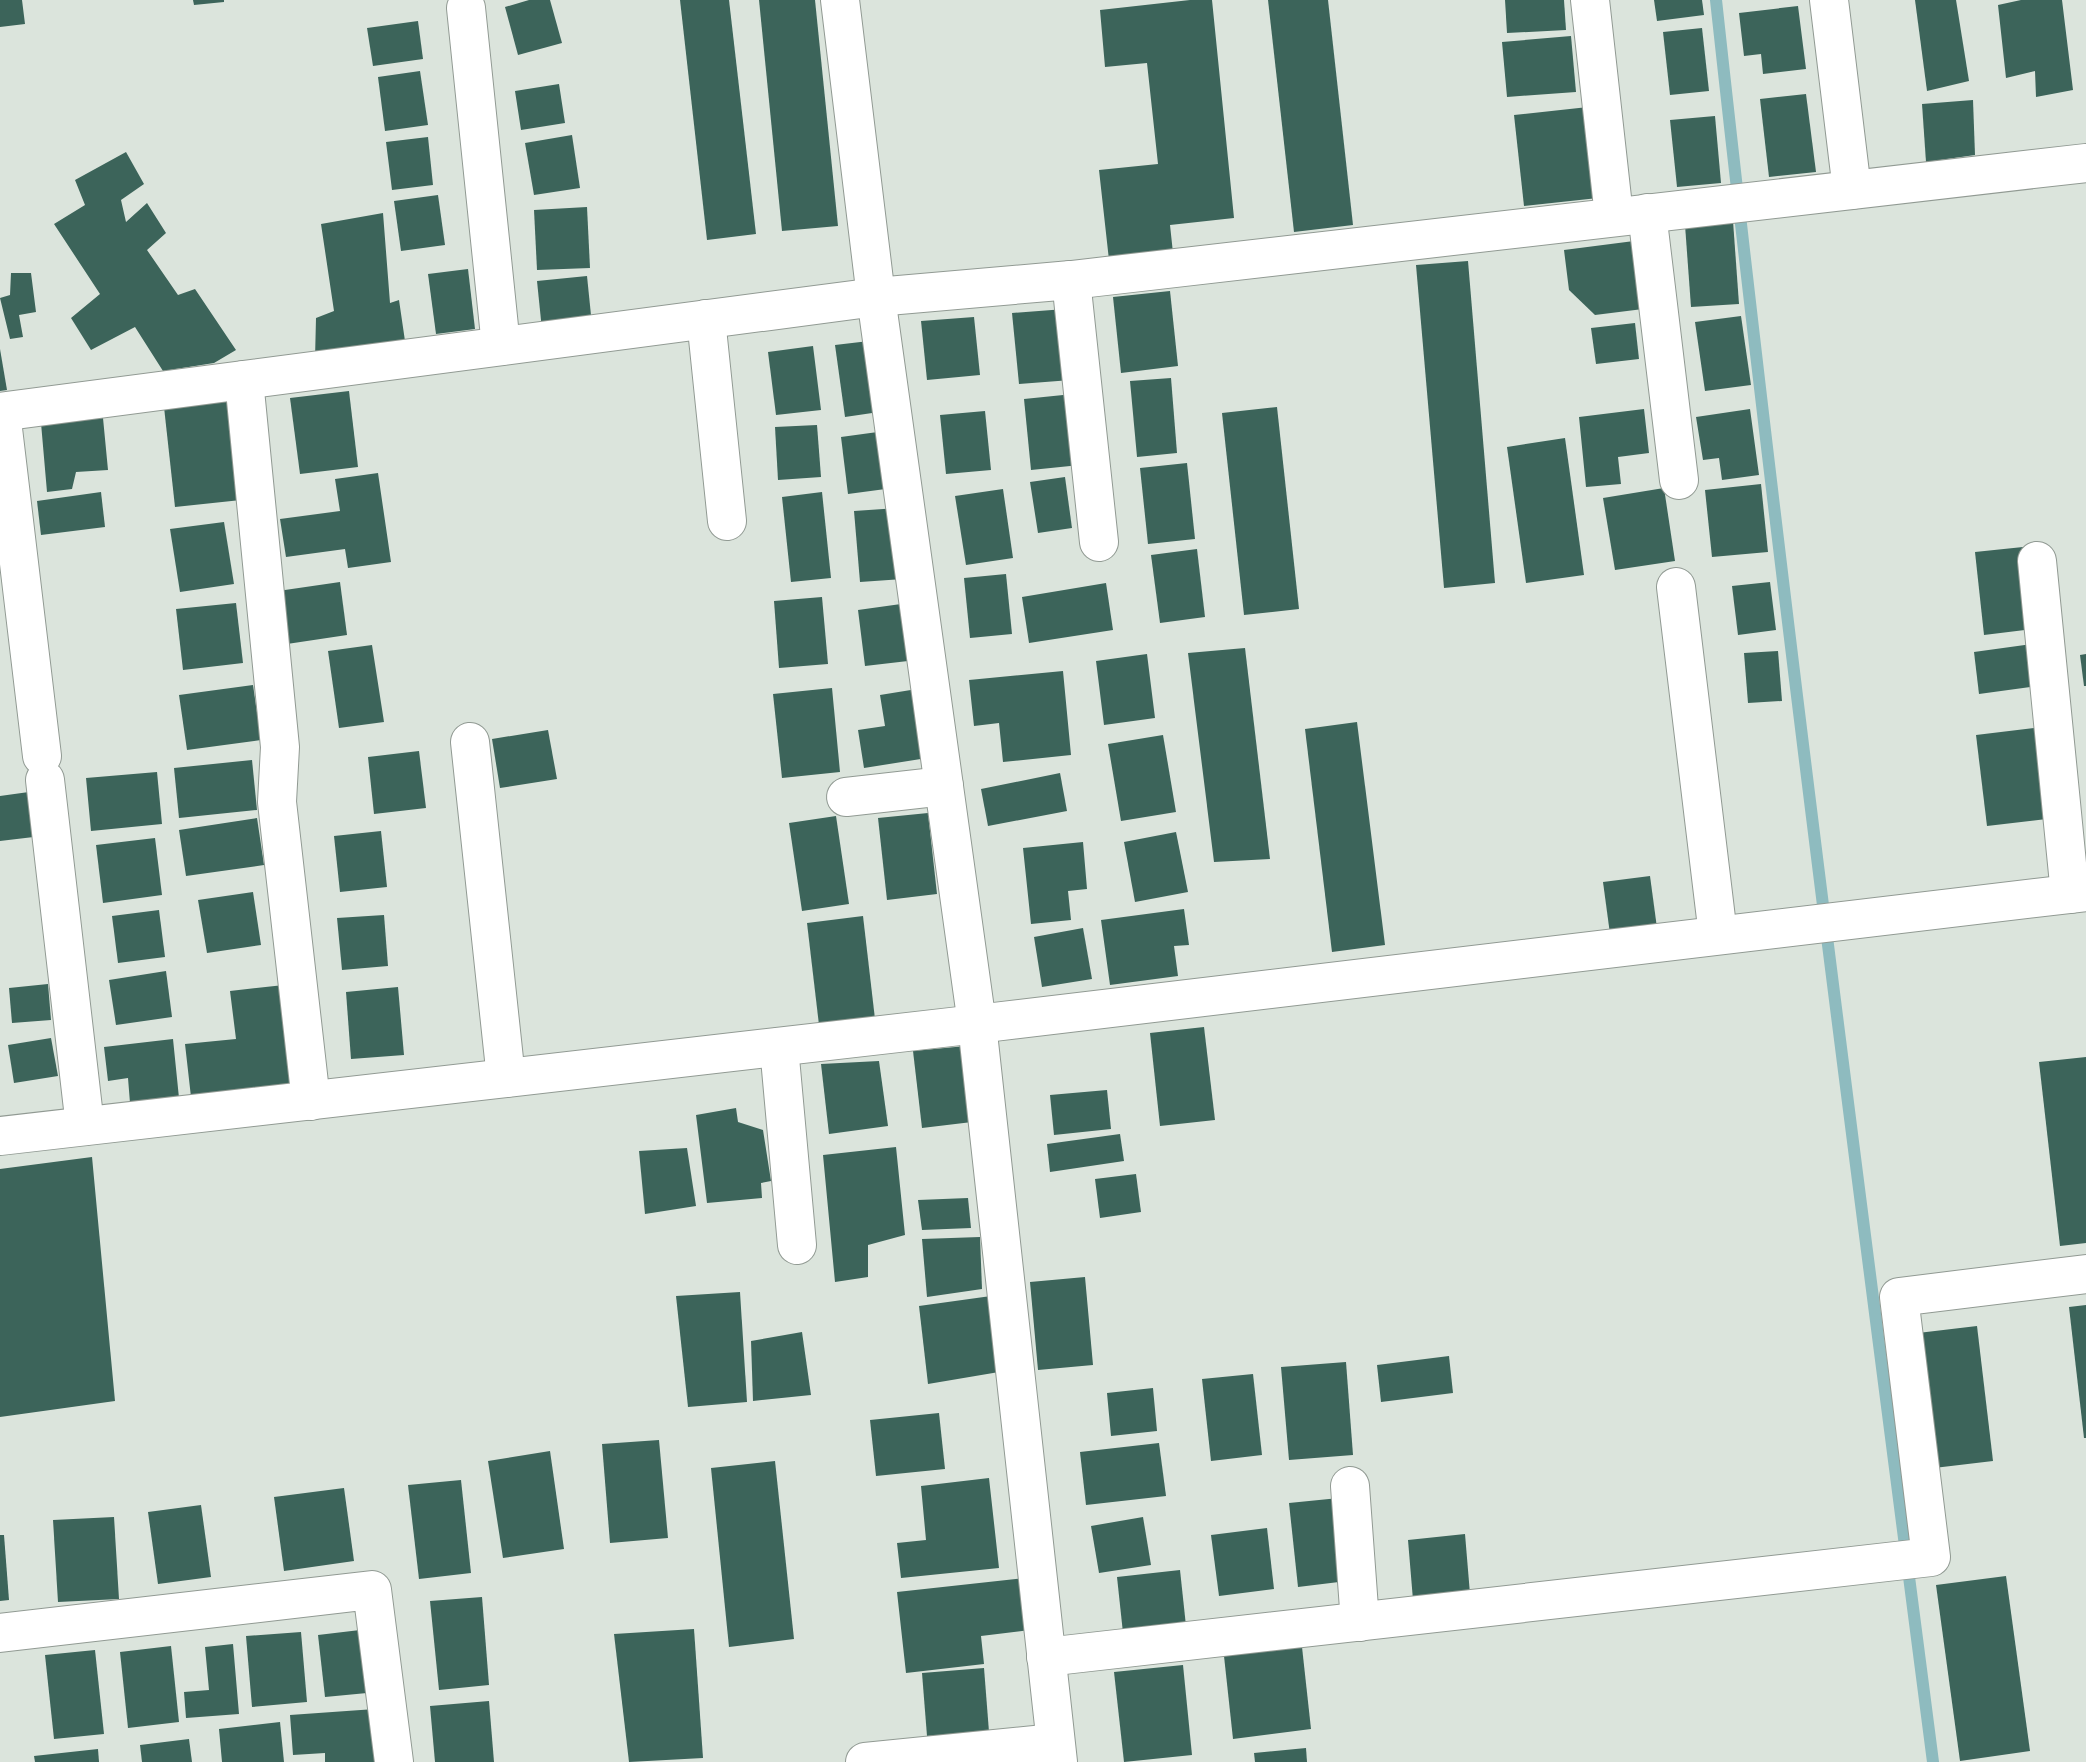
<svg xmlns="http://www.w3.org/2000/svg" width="2086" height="1762" font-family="Jost,sans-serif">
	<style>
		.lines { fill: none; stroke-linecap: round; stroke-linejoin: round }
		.stream { stroke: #8ebbbf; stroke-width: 12 }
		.building { fill: #3c645a }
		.minor-casing { stroke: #919a93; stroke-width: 40 }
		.minor { stroke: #fff; stroke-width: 38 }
	</style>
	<rect width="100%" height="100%" fill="#dbe4dc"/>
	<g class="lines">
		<path class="stream" d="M1716,0C1780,588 1857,1175 1933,1762"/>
	</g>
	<g class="building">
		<polygon points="0,0 22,0 25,24 0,27"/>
		<polygon points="193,0 224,0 224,2 194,5"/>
		<polygon points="529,0 550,0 562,43 518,55 505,7"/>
		<polygon points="680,0 729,0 756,234 707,240"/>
		<polygon points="759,0 815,0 838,226 782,231"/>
		<polygon points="1190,0 1212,0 1234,218 1170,225 1173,253 1109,260 1099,170 1158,164 1147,63 1105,67 1100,10"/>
		<polygon points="1268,0 1328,0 1353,225 1294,232"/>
		<polygon points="1505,0 1564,0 1566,30 1507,33"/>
		<polygon points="1654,0 1702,0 1704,15 1657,21"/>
		<polygon points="1915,0 1956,0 1969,81 1927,91"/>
		<polygon points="2021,0 2062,0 2073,90 2036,97 2035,71 2006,78 1998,5"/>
		<polygon points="1798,6 1806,69 1763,74 1761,54 1744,56 1739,13"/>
		<polygon points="418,21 423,59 373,66 367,28"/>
		<polygon points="1702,28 1709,91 1670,95 1663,32"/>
		<polygon points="1571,36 1576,92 1507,97 1502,42"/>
		<polygon points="420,71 428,125 385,131 378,77"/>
		<polygon points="559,84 565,123 521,130 515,91"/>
		<polygon points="1806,94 1816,172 1769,177 1760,99"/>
		<polygon points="1973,100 1975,155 1926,162 1922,104"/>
		<polygon points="1588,107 1598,198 1524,206 1514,115"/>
		<polygon points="1715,116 1721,183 1677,187 1670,120"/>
		<polygon points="572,135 580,188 534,195 525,143"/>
		<polygon points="428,137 433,185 392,190 386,142"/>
		<polygon points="126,152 144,184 121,200 126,222 147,203 166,233 147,250 178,295 195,289 236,350 214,363 163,371 135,327 91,350 71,318 100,294 54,224 85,205 75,180"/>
		<polygon points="438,195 445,245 401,251 394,201"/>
		<polygon points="587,207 590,268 537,270 534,210"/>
		<polygon points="383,213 390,303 399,300 405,341 315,359 316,318 334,311 321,224"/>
		<polygon points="1733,221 1739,304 1691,307 1685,225"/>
		<polygon points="1634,241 1643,309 1595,315 1569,290 1564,250"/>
		<polygon points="1468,261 1495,583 1444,588 1416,265"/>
		<polygon points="468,269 475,329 436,334 428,274"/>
		<polygon points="11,273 31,273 36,312 19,315 23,337 10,339 0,298 10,295"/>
		<polygon points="587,276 592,325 542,330 537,281"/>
		<polygon points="1170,291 1178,366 1121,373 1113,297"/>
		<polygon points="1065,309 1071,380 1019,384 1012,313"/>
		<polygon points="1741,316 1751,385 1705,391 1695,322"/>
		<polygon points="974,317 980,375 927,380 921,321"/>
		<polygon points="1635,323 1639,359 1596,364 1591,328"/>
		<polygon points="869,341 879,412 845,417 835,345"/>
		<polygon points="813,346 821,410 776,415 768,352"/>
		<polygon points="0,349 7,390 0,391"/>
		<polygon points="1171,378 1177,453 1137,457 1130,381"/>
		<polygon points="349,391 358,467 300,474 290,398"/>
		<polygon points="1073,394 1080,465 1031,470 1024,399"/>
		<polygon points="229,400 241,500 175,507 164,407"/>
		<polygon points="1277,407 1299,609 1244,615 1222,413"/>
		<polygon points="1644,409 1649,453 1618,457 1621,484 1586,487 1579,417"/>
		<polygon points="1750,409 1759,475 1722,480 1719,458 1703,460 1696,417"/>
		<polygon points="985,411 991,470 946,474 940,415"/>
		<polygon points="103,418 108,470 76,472 72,489 47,492 41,423"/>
		<polygon points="817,425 821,477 778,480 775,427"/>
		<polygon points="885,431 893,488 848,494 841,437"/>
		<polygon points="1565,438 1584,575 1526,583 1507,447"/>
		<polygon points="1187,463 1195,539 1148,544 1140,468"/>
		<polygon points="378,473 391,562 348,568 345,549 286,557 280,519 340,511 335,479"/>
		<polygon points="1065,477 1072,528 1038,533 1030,482"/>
		<polygon points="1761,484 1768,552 1712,557 1705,490"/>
		<polygon points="1664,488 1675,561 1615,570 1603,498"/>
		<polygon points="1003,489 1013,558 966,565 955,496"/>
		<polygon points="101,492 105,527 41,535 37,501"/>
		<polygon points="822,492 831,578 791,582 782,497"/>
		<polygon points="898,508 903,579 860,582 854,511"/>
		<polygon points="224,522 234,584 180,592 170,529"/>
		<polygon points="2023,547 2033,629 1984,635 1975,552"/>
		<polygon points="1197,549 1205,617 1160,623 1151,555"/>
		<polygon points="1006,574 1012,634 970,638 964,578"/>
		<polygon points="340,582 347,635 287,644 278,591"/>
		<polygon points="1770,582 1776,630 1738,635 1732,586"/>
		<polygon points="1106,583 1113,630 1029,643 1022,597"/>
		<polygon points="822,597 828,664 779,668 774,601"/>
		<polygon points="236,603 243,663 183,670 176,609"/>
		<polygon points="901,604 908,661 865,666 858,610"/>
		<polygon points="2032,644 2038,686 1979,694 1974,652"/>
		<polygon points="372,645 384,722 339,728 328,651"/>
		<polygon points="1245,648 1270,859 1214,862 1188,653"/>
		<polygon points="1778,651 1782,701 1748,703 1744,653"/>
		<polygon points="1147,654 1155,718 1104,725 1096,661"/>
		<polygon points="2086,654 2086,686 2084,686 2080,655"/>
		<polygon points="1063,671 1071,755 1003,762 999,723 974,726 969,680"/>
		<polygon points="253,685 261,740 187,750 179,695"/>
		<polygon points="832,688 840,772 782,778 773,694"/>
		<polygon points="917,689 927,758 864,768 858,730 885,726 880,695"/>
		<polygon points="1357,722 1385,945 1332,952 1305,729"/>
		<polygon points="2043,727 2055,818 1987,826 1976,735"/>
		<polygon points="548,730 557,779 500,788 492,739"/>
		<polygon points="1163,735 1176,812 1121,821 1108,744"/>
		<polygon points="419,751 426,808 374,814 368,757"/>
		<polygon points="252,760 257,810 179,818 174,768"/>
		<polygon points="157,772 162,824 91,831 86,778"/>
		<polygon points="1060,773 1067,811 988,826 981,789"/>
		<polygon points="36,791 42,836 0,841 0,796"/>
		<polygon points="928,813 937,894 887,900 878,818"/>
		<polygon points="836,816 849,904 802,911 789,823"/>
		<polygon points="257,818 264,865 186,876 179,830"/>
		<polygon points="381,831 387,887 340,892 334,836"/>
		<polygon points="1176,832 1188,892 1135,902 1124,842"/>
		<polygon points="155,838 162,895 103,903 96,845"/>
		<polygon points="1083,842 1087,889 1068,891 1071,920 1031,924 1023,848"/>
		<polygon points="1650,876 1657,928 1610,934 1603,882"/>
		<polygon points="253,892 261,945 207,953 198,900"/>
		<polygon points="1184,909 1189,945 1174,946 1178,976 1110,985 1101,920"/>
		<polygon points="159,910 165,957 118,963 112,916"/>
		<polygon points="384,915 388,966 342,970 337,918"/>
		<polygon points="863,916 875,1019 819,1025 807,923"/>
		<polygon points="1083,928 1092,979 1042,987 1034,937"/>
		<polygon points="166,971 172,1017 116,1025 109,980"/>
		<polygon points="48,984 51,1020 12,1023 9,988"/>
		<polygon points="284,985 295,1085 191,1097 185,1044 236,1039 230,991"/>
		<polygon points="398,987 404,1055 351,1059 346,992"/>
		<polygon points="1204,1027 1215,1120 1160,1126 1150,1033"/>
		<polygon points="51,1038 58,1076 14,1083 8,1045"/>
		<polygon points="173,1039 179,1098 130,1103 128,1078 108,1081 104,1047"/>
		<polygon points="966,1046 972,1122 922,1128 913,1051"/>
		<polygon points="2086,1057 2086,1243 2060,1246 2039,1062"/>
		<polygon points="879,1061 888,1126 829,1134 821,1064"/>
		<polygon points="1107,1090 1111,1129 1054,1135 1050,1095"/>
		<polygon points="736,1108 738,1122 763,1130 771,1181 761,1183 762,1198 707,1203 696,1115"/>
		<polygon points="1120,1134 1124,1161 1050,1172 1047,1144"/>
		<polygon points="896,1147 905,1235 868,1245 868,1277 835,1282 823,1155"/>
		<polygon points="687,1148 696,1206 645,1214 639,1151"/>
		<polygon points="92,1157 115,1401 0,1417 0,1169"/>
		<polygon points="1136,1174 1141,1212 1100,1218 1095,1179"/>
		<polygon points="968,1198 971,1228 922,1230 918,1200"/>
		<polygon points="980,1237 982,1289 927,1297 922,1239"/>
		<polygon points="1085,1277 1093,1365 1038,1370 1030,1282"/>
		<polygon points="740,1292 747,1402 688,1407 676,1296"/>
		<polygon points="991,1296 999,1372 928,1384 919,1306"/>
		<polygon points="2086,1305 2086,1438 2084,1438 2069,1307"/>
		<polygon points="1977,1326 1993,1461 1934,1468 1918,1333"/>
		<polygon points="802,1332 811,1395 753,1401 751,1341"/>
		<polygon points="1449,1356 1453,1393 1381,1402 1377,1365"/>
		<polygon points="1346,1362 1353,1455 1289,1460 1281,1367"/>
		<polygon points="1253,1374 1262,1455 1211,1461 1202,1379"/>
		<polygon points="1153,1388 1157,1431 1111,1436 1107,1393"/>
		<polygon points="939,1413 945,1469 876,1476 870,1420"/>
		<polygon points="659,1440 668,1538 610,1543 602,1444"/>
		<polygon points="1159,1443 1166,1496 1086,1505 1080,1452"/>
		<polygon points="550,1451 564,1549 503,1558 488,1461"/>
		<polygon points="775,1461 794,1639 729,1647 711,1468"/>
		<polygon points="989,1478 999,1568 901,1578 897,1543 926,1540 921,1486"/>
		<polygon points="461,1480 471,1573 419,1579 408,1485"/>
		<polygon points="344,1488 354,1561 284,1571 274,1497"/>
		<polygon points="1339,1498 1347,1581 1298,1587 1289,1503"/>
		<polygon points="201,1505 211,1577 158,1584 148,1512"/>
		<polygon points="114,1517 119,1599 58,1602 53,1520"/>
		<polygon points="1143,1517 1151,1565 1099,1573 1091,1526"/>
		<polygon points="1267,1528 1274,1589 1219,1596 1211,1535"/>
		<polygon points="1465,1534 1470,1594 1413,1600 1408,1540"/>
		<polygon points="0,1535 4,1535 9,1600 0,1601"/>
		<polygon points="1180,1570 1186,1626 1123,1633 1117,1577"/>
		<polygon points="2006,1576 2030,1751 1960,1761 1936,1585"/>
		<polygon points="1024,1578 1030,1630 981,1636 984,1664 906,1673 897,1592"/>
		<polygon points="482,1597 489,1685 439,1690 430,1601"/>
		<polygon points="694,1629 703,1758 629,1762 614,1634"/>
		<polygon points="360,1630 367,1693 325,1697 318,1635"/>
		<polygon points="301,1632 307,1702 252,1707 246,1636"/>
		<polygon points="233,1644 239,1714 186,1718 184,1692 209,1690 205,1647"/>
		<polygon points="171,1646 179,1722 128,1728 120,1652"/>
		<polygon points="1302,1647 1311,1729 1233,1739 1224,1656"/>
		<polygon points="95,1650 104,1734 54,1739 45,1655"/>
		<polygon points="1183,1665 1192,1755 1124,1762 1114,1672"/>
		<polygon points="984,1668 989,1732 927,1736 922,1673"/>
		<polygon points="489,1701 494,1762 435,1762 430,1706"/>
		<polygon points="375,1709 378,1762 325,1762 325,1753 293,1755 290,1715"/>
		<polygon points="280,1722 284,1762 222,1762 219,1729"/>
		<polygon points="189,1739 192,1762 142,1762 140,1745"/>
		<polygon points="1306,1748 1307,1762 1255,1762 1254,1753"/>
		<polygon points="98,1749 99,1762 35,1762 34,1756"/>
	</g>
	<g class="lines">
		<g class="minor-casing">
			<g id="minor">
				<polyline points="840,0 876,297 977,1024 1058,1762"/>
				<polyline points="1590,0 1614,216"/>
				<polyline points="1829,0 1852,190"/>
				<polyline points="466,8 501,346"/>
				<polyline points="1647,213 1679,480"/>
				<polyline points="1071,280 1099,542"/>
				<polyline points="706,319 727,521"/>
				<polyline points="244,380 280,747 277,802 311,1101"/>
				<polyline points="0,412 876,297 1071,280 2086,163"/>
				<polyline points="1,412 42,756"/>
				<polyline points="2037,561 2070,894"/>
				<polyline points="1676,587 1718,935"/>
				<polyline points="470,742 506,1078"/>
				<polyline points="45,780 85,1126"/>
				<polyline points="846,797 944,786"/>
				<polyline points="779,1047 797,1245"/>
				<polyline points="0,1136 977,1024 2086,892"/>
				<polyline points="1350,1486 1360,1622"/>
				<polyline points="0,1633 372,1590 394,1762"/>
				<polyline points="1046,1657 1931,1557 1899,1297 2086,1274"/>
				<polyline points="865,1762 1055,1743"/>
			</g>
		</g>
		<use href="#minor" class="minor"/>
	</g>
</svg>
